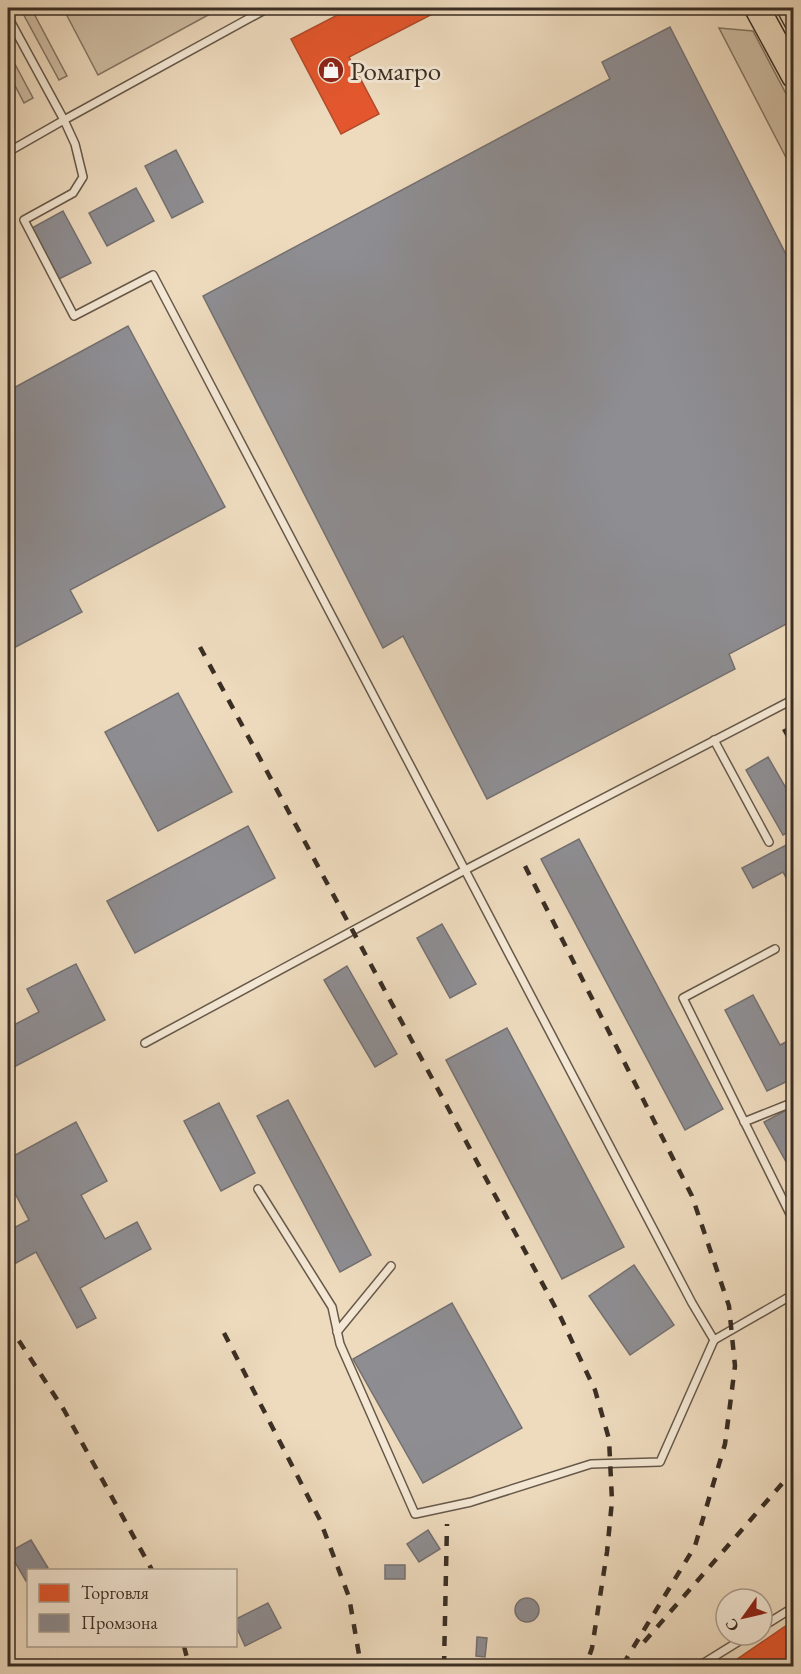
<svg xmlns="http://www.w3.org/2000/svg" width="801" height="1674" font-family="'EB Garamond',serif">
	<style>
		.green { fill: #cfbea4; stroke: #847664; stroke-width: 1.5 }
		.shops { fill: #e4572e; stroke: #b14b2b; stroke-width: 1.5 }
		.industry { fill: #8d8d92; stroke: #747071; stroke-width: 1.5 }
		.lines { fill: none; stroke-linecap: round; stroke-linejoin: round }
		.lane-casing { stroke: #67594a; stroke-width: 10 }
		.highway-casing { stroke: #3a2e24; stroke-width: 27 }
		.lane { stroke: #f4e8d5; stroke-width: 7 }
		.highway { stroke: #eedbbe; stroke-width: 24 }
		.tram { stroke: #3a2e24; stroke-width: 1.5 }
		.rail { stroke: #3a2e24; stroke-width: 4.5; stroke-dasharray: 10 10; stroke-linecap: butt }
		.labels { text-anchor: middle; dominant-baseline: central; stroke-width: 6; stroke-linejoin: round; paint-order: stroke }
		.poi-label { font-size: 27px; fill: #3a2e24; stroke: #f4e8d5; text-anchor: start }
	</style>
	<rect width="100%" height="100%" fill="#eedbbe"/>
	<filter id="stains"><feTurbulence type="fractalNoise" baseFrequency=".00333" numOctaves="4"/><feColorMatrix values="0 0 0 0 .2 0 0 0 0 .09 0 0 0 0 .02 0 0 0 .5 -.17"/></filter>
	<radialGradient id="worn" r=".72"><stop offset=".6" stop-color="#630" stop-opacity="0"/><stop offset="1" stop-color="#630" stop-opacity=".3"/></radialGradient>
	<g class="green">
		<polygon points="20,8 31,8 67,76 59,80"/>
		<polygon points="63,8 221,8 98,75"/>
		<polygon points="719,28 753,31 793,107 793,171"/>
		<polygon points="8,51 33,98 24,103 8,72"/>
	</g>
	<g class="shops">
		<polygon points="351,8 444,8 349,57 379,114 341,134 291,39"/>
		<polygon points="793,1621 794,1666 727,1666"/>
	</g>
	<g class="industry">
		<polygon points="670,27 794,270 794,620 729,654 735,669 487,799 403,636 383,648 203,296 610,79 602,62"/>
		<polygon points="176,150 203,202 172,218 145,166"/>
		<polygon points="136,188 154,221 107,246 89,213"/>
		<polygon points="63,211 91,263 57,280 30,229"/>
		<polygon points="128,326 225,507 70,590 82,612 8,651 8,391"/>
		<polygon points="178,693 232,792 158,831 105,732"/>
		<polygon points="768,757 794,802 794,829 783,835 746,770"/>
		<polygon points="248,826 275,878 135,953 107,901"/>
		<polygon points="579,839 723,1109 685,1130 541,859"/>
		<polygon points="794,841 794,893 783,872 753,888 742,868"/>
		<polygon points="442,924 476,984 450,998 417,938"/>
		<polygon points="76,964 105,1020 8,1070 8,1028 39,1012 27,989"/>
		<polygon points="347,966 397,1054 375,1067 324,980"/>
		<polygon points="753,995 780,1045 794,1038 794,1078 767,1091 725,1010"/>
		<polygon points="507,1028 624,1247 562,1279 446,1060"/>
		<polygon points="288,1100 371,1255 340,1272 257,1116"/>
		<polygon points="219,1103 255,1173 221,1191 184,1121"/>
		<polygon points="794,1106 794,1176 764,1122"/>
		<polygon points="76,1122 107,1181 81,1195 105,1239 137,1222 151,1249 80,1288 96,1318 77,1328 36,1252 9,1267 8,1264 8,1231 29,1220 8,1180 8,1159"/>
		<polygon points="634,1265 674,1325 630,1355 589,1296"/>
		<polygon points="452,1303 522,1428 423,1483 353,1359"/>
		<polygon points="428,1530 440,1549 419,1562 407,1544"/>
		<polygon points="31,1540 48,1568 43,1570 28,1570 28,1579 26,1581 9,1552"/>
		<rect x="385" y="1565" width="20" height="14"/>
		<circle cx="527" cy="1610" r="12"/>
		<polygon points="268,1603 281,1628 245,1646 236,1626 236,1619"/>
		<polygon points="477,1637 487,1638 485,1657 476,1656"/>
	</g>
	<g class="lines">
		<g class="lane-casing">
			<g id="lane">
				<polyline points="268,8 64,120 75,144 83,177 73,193 24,220 74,316 153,275 692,1303 714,1340 794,1294"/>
				<polyline points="737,8 752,10"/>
				<polyline points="8,17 64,120 8,152"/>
				<polyline points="714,740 769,842"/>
				<polyline points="775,949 683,998 794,1222"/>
				<polyline points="145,1043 465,870 794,699"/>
				<polyline points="744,1122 794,1102"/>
				<polyline points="258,1189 332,1307 340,1344 415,1514 471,1502 591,1464 660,1462 714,1340"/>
				<polyline points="337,1332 391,1266"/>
				<polyline points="762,1627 794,1607"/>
				<polyline points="699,1666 749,1635"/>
			</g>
		</g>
		<g class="highway-casing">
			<polyline id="highway" points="757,8 794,76"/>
		</g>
		<use href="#lane" class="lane"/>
		<use href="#highway" class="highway"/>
		<g class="tram">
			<polyline points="775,8 794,43"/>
			<polyline points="787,8 794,20"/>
		</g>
		<g class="rail">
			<polyline points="200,647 561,1318 595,1390 609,1439 612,1501 607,1552 592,1648 586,1666"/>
			<polyline points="784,729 794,747"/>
			<polyline points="525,866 692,1196 729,1306 735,1366 725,1444 695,1546 622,1666"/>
			<polyline points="8,1324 64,1410 152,1570"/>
			<polyline points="224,1333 320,1520 349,1597 361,1666"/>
			<polyline points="644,1642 794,1470"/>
			<polyline points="184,1646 189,1666"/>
			<polyline points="444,1666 447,1524"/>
		</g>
	</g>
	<defs>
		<g id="shop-disc" transform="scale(1.35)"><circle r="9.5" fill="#8f2418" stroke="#f4e8d5"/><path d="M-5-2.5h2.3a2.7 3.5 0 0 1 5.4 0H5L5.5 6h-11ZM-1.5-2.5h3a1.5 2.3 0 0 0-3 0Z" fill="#fff"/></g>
	</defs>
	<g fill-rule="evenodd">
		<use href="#shop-disc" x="331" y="70"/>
	</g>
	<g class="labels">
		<g class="poi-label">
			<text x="350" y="70">Ромагро</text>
		</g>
	</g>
	<rect width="801" height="1674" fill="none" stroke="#eedbbe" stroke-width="30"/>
	<rect x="9" y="9" width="783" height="1656" fill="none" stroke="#3a2e24" stroke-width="3"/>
	<rect x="15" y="15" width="771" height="1644" fill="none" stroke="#3a2e24" stroke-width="1.5"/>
	<rect x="27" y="1569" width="210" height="78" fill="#f4e8d5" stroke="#aa9e8e" stroke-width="1.5"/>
	<rect x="39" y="1584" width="30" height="18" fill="#e4572e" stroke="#aa9e8e" stroke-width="1.5"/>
	<text x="81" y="1599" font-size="18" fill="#3a2e24">Торговля</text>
	<rect x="39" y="1614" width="30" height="18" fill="#8d8d92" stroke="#aa9e8e" stroke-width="1.5"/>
	<text x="81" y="1629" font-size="18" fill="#3a2e24">Промзона</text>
	<g transform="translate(744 1617) rotate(236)"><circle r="28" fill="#f4e8d5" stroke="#aa9e8e" stroke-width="1.5"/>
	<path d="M0-4.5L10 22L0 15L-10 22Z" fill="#8f2418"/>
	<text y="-9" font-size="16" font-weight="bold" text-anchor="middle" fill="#3a2e24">С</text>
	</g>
	<rect width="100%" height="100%" filter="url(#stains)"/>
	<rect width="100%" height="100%" fill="url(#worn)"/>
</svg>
